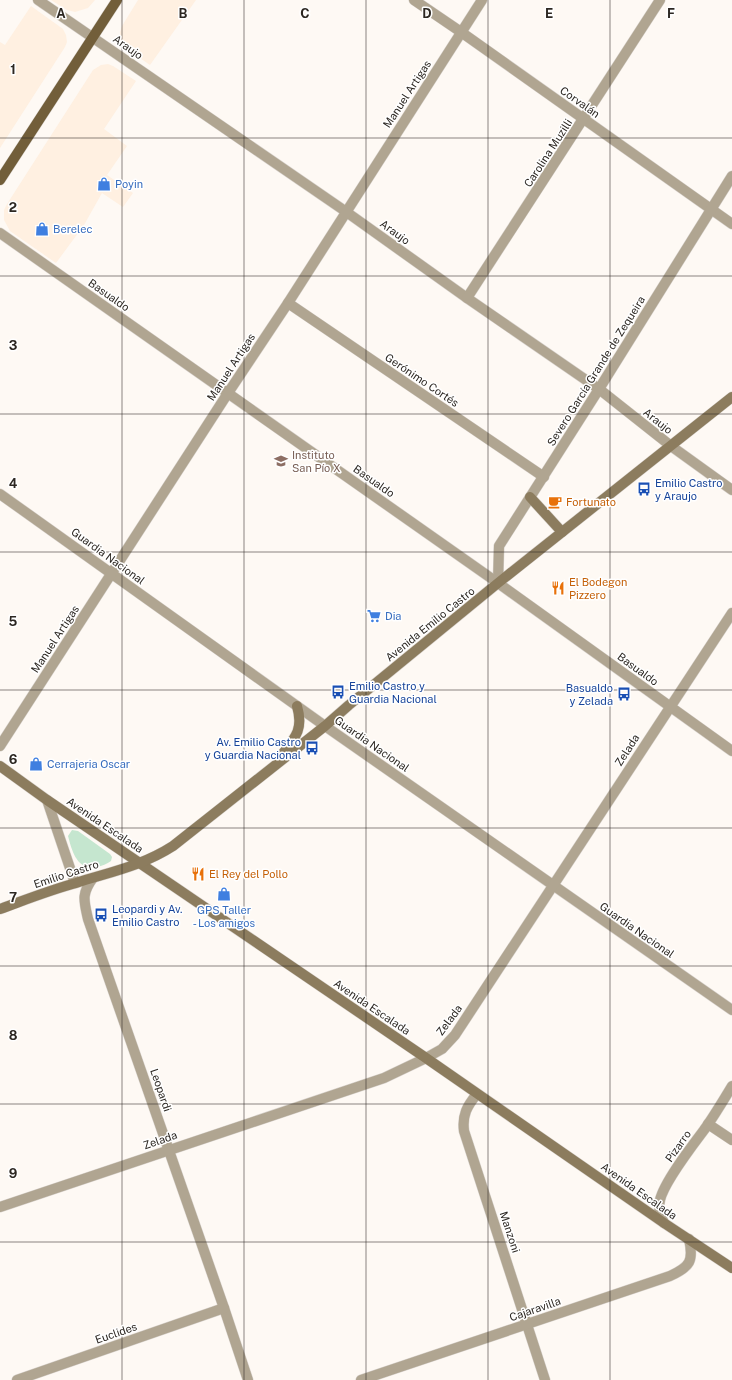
<svg xmlns="http://www.w3.org/2000/svg" width="732" height="1380" font-family="'Public Sans',sans-serif">
	<style>
		.built { fill: #fff0e1 }
		.green { fill: #c5e6cf }
		.lines { fill: none; stroke-linecap: round; stroke-linejoin: round }
		.street-casing { stroke: #d8d3ce; stroke-width: 11 }
		.secondary-casing { stroke: #d8d3ce; stroke-width: 11 }
		.primary-casing { stroke: #d8d3ce; stroke-width: 11 }
		.street { stroke: #b0a591; stroke-width: 10 }
		.secondary { stroke: #8c7c5e; stroke-width: 10 }
		.primary { stroke: #725e3a; stroke-width: 10 }
		.grid { fill: none; stroke: #2c2722; stroke-width: 1; stroke-opacity: 0.55 }
		.labels { text-anchor: middle; dominant-baseline: central; stroke-width: 3; stroke-linejoin: round; paint-order: stroke }
		.street-label { font-size: 11px; fill: #2c2722; stroke: #fff }
		.shop-label { font-size: 11px; fill: #366cbe; stroke: #fff; text-anchor: start }
		.education-label { font-size: 11px; fill: #785e54; stroke: #fff; text-anchor: start }
		.transit-label { font-size: 11px; fill: #164399; stroke: #fff; text-anchor: start }
		.food-label { font-size: 11px; fill: #c56008; stroke: #fff; text-anchor: start }
		.grid-label { font-size: 13px; text-anchor: middle; font-weight: bold; fill: #2c2722; stroke: #fff; stroke-width: 3; stroke-linejoin: round; paint-order: stroke }
	</style>
	<rect width="100%" height="100%" fill="#fef9f4"/>
	<g class="built">
		<polygon points="51,0 95,0 88,8 75,12 67,10"/>
		<polygon points="138,0 196,0 150,65 127,49 120,39 120,32 122,26"/>
		<polygon points="31,6 63,29 66,35 67,42 65,47 0,148 0,42 5,45"/>
		<polygon points="108,64 113,66 136,81 104,129 127,146 107,175 133,193 123,207 102,193 84,225 56,263 10,231 4,220 4,210 7,204 93,70 101,65"/>
	</g>
	<path class="green" d="M72,830L78,831L110,854L112,857L111,861C107,864 102,866 97,867C77,871 72,851 68,836Z"/>
	<g class="lines">
		<g class="street-casing">
			<g id="street">
				<polyline points="38,0 345,211 467,298 599,389 671,446 732,490"/>
				<polyline points="414,0 461,32 732,224"/>
				<polyline points="0,233 498,583 732,751"/>
				<polyline points="467,298 660,0"/>
				<polyline points="288,303 544,477"/>
				<polyline points="0,494 325,726 732,1010"/>
				<polyline points="498,583 499,546 599,389 732,176"/>
				<polyline points="0,746 228,393 288,303 482,0"/>
				<polyline points="47,800 75,883"/>
				<path d="M93,878C81,894 84,901 88,919L224,1308L248,1380"/>
				<path d="M477,1094C467,1106 462,1115 464,1131L545,1380"/>
				<polyline points="708,1124 732,1140"/>
				<polyline points="0,1207 384,1078 426,1058 442,1049 455,1035 732,613"/>
				<path d="M664,1223C660,1215 658,1209 660,1200C664,1182 692,1146 704,1130C714,1116 723,1101 732,1086"/>
				<polyline points="17,1380 224,1308"/>
				<path d="M361,1380L670,1276C690,1267 694,1261 689,1239"/>
			</g>
		</g>
		<g class="secondary-casing">
			<g id="secondary">
				<polyline points="530,497 562,532"/>
				<path d="M280,757C295,738 304,730 297,706"/>
				<polyline points="0,766 47,800 426,1058 664,1223 732,1268"/>
				<path d="M0,909C25,900 50,890 76,883C110,872 142,866 173,846L325,726L349,705L498,583L732,397"/>
			</g>
		</g>
		<g class="primary-casing">
			<polyline id="primary" points="0,180 117,0"/>
		</g>
		<use href="#street" class="street"/>
		<use href="#secondary" class="secondary"/>
		<use href="#primary" class="primary"/>
	</g>
	<path class="grid" d="M122,0V1380M244,0V1380M366,0V1380M488,0V1380M610,0V1380M0,138H732M0,276H732M0,414H732M0,552H732M0,690H732M0,828H732M0,966H732M0,1104H732M0,1242H732"/>
	<defs>
		<g id="shop-bare" transform="scale(1.08)"><path d="M-5-2.5h2.3a2.7 3.5 0 0 1 5.4 0H5L5.5 6h-11ZM-1.5-2.5h3a1.5 2.3 0 0 0-3 0Z" fill="#3f7fe0" stroke="#fff" stroke-width="2.5" paint-order="stroke"/></g>
		<g id="school-bare" transform="scale(1.08)"><path d="M0-5L7-2L0 1L-7-2ZM-4 1L0 2.5L4 1V4Q0 6-4 4Z" fill="#8d6e63" stroke="#fff" stroke-width="2.5" paint-order="stroke"/></g>
		<g id="bus-bare" transform="scale(1.08)"><path d="M-5-6H5V4H4V6H2V4H-2V6H-4V4H-5ZM-3.5-4V0h7V-4ZM-3.5 1.2v1.5H-2V1.2ZM2 1.2v1.5H3.5V1.2Z" fill="#1a4fb4" stroke="#fff" stroke-width="2.5" paint-order="stroke"/></g>
		<g id="cafe-bare" transform="scale(1.08)"><path d="M-5.5-4.5H6V0H3Q3 3.5 0 3.5H-2.5Q-5.5 3.5-5.5 0ZM3-3.2v2h1.7v-2ZM-6 4.5H4V6H-6Z" fill="#e8710a" stroke="#fff" stroke-width="2.5" paint-order="stroke"/></g>
		<g id="restaurant-bare" transform="scale(1.08)"><path d="M-5-6h1v4h1v-4h1v4h1v-4h1v5L-1.5 .5V6h-2V.5L-5-1ZM5-6V6H3V1.5H1.5Q1.5-4 5-6Z" fill="#e8710a" stroke="#fff" stroke-width="2.5" paint-order="stroke"/></g>
		<g id="supermarket-bare" transform="scale(1.08)"><path d="M-6-5.5h2.5l.6 2H6L4.5 2H-2.5L-4.4-4H-6ZM-1.5 3.2a1.3 1.3 0 1 0 .1 0ZM3 3.2a1.3 1.3 0 1 0 .1 0Z" fill="#3f7fe0" stroke="#fff" stroke-width="2.5" paint-order="stroke"/></g>
	</defs>
	<g fill-rule="evenodd">
		<use href="#shop-bare" x="104" y="184"/>
		<use href="#shop-bare" x="42" y="229"/>
		<use href="#school-bare" x="281" y="461"/>
		<use href="#bus-bare" x="644" y="489"/>
		<use href="#cafe-bare" x="555" y="502"/>
		<use href="#restaurant-bare" x="558" y="588"/>
		<use href="#supermarket-bare" x="374" y="616"/>
		<use href="#bus-bare" x="338" y="692"/>
		<use href="#bus-bare" x="624" y="694"/>
		<use href="#bus-bare" x="312" y="748"/>
		<use href="#shop-bare" x="36" y="764"/>
		<use href="#restaurant-bare" x="198" y="874"/>
		<use href="#shop-bare" x="224" y="894"/>
		<use href="#bus-bare" x="101" y="915"/>
	</g>
	<g class="labels">
		<g class="street-label">
			<text transform="translate(128 47) rotate(35)">Araujo</text>
			<text transform="translate(407 94) rotate(-57)">Manuel Artigas</text>
			<text transform="translate(580 102) rotate(35)">Corvalán</text>
			<text transform="translate(548 153) rotate(-57)">Carolina Muzilli</text>
			<text transform="translate(395 232) rotate(36)">Araujo</text>
			<text transform="translate(109 295) rotate(35)">Basualdo</text>
			<text transform="translate(231 367) rotate(-57)">Manuel Artigas</text>
			<text transform="translate(596 371) rotate(-58)">Severo García Grande de Zequeira</text>
			<text transform="translate(422 380) rotate(34)">Gerónimo Cortés</text>
			<text transform="translate(658 421) rotate(38)">Araujo</text>
			<text transform="translate(374 481) rotate(35)">Basualdo</text>
			<text transform="translate(108 556) rotate(36)">Guardia Nacional</text>
			<text transform="translate(430 624) rotate(-39)">Avenida Emilio Castro</text>
			<text transform="translate(55 639) rotate(-57)">Manuel Artigas</text>
			<text transform="translate(638 669) rotate(36)">Basualdo</text>
			<text transform="translate(372 744) rotate(35)">Guardia Nacional</text>
			<text transform="translate(627 750) rotate(-57)">Zelada</text>
			<text transform="translate(105 825) rotate(34)">Avenida Escalada</text>
			<text transform="translate(66 874) rotate(-18)">Emilio Castro</text>
			<text transform="translate(637 930) rotate(35)">Guardia Nacional</text>
			<text transform="translate(372 1007) rotate(34)">Avenida Escalada</text>
			<text transform="translate(449 1020) rotate(-53)">Zelada</text>
			<text transform="translate(161 1090) rotate(71)">Leopardi</text>
			<text transform="translate(160 1140) rotate(-19)">Zelada</text>
			<text transform="translate(678 1146) rotate(-55)">Pizarro</text>
			<text transform="translate(639 1191) rotate(35)">Avenida Escalada</text>
			<text transform="translate(510 1232) rotate(72)">Manzoni</text>
			<text transform="translate(535 1309) rotate(-19)">Cajaravilla</text>
			<text transform="translate(116 1333) rotate(-19)">Euclides</text>
		</g>
		<g class="shop-label">
			<text x="115" y="184">Poyin</text>
			<text x="53" y="229">Berelec</text>
			<text x="385" y="616">Dia</text>
			<text x="47" y="764">Cerrajeria Oscar</text>
			<text x="224" y="910" text-anchor="middle">GPS Taller<tspan x="224" dy="13">- Los amigos</tspan></text>
		</g>
		<g class="education-label">
			<text x="292" y="455">Instituto<tspan x="292" dy="13">San Pío X</tspan></text>
		</g>
		<g class="transit-label">
			<text x="655" y="483">Emilio Castro<tspan x="655" dy="13">y Araujo</tspan></text>
			<text x="349" y="686">Emilio Castro y<tspan x="349" dy="13">Guardia Nacional</tspan></text>
			<text x="613" y="688" text-anchor="end">Basualdo<tspan x="613" dy="13">y Zelada</tspan></text>
			<text x="301" y="742" text-anchor="end">Av. Emilio Castro<tspan x="301" dy="13">y Guardia Nacional</tspan></text>
			<text x="112" y="909">Leopardi y Av.<tspan x="112" dy="13">Emilio Castro</tspan></text>
		</g>
		<g class="food-label">
			<text x="566" y="502">Fortunato</text>
			<text x="569" y="582">El Bodegon<tspan x="569" dy="13">Pizzero</tspan></text>
			<text x="209" y="874">El Rey del Pollo</text>
		</g>
	</g>
	<g class="grid-label">
		<text x="61" y="18">A</text>
		<text x="183" y="18">B</text>
		<text x="305" y="18">C</text>
		<text x="427" y="18">D</text>
		<text x="549" y="18">E</text>
		<text x="671" y="18">F</text>
		<text x="13" y="74">1</text>
		<text x="13" y="212">2</text>
		<text x="13" y="350">3</text>
		<text x="13" y="488">4</text>
		<text x="13" y="626">5</text>
		<text x="13" y="764">6</text>
		<text x="13" y="902">7</text>
		<text x="13" y="1040">8</text>
		<text x="13" y="1178">9</text>
	</g>
</svg>
